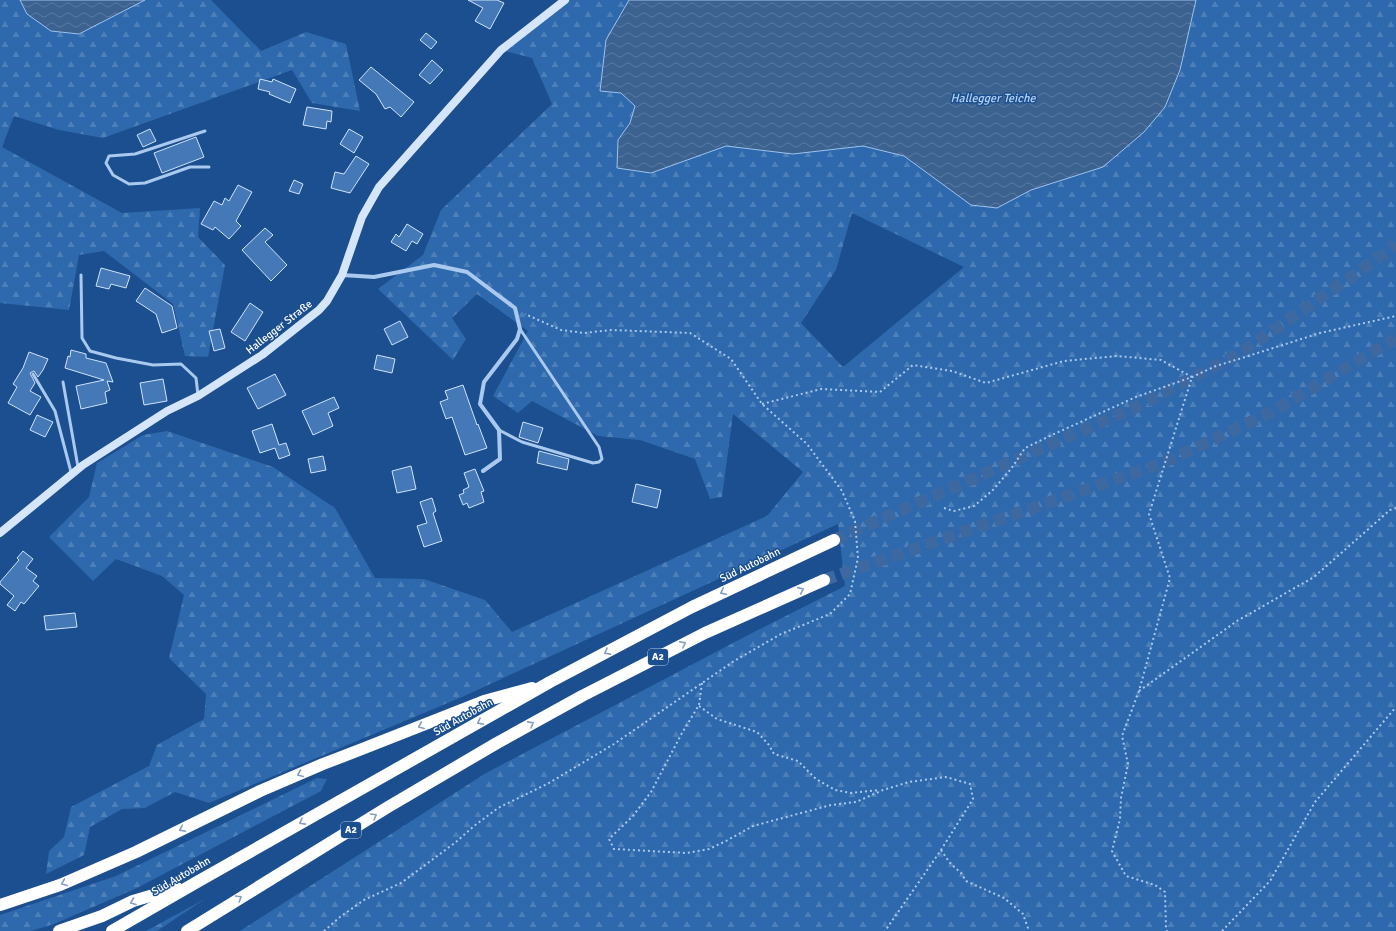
<svg xmlns="http://www.w3.org/2000/svg" width="1396" height="931" font-family="Signika,sans-serif">
	<style>
		.forest { fill: url(#forest-firs); fill-rule: evenodd }
		.water { fill: url(#water-waves); stroke: #9cc4f0 }
		.building { fill: #4478b7; stroke: #cfe3fa }
		.lines { fill: none; stroke-linecap: round; stroke-linejoin: round }
		.highway-tunnel { stroke: #3d69a0; stroke-width: 12; stroke-dasharray: 12 6; stroke-linecap: butt }
		.path { stroke: #a9c9ee; stroke-width: 2; stroke-dasharray: 2 3; stroke-linecap: butt }
		.lane { stroke: #a9c9ee; stroke-width: 3 }
		.street { stroke: #a9c9ee; stroke-width: 4 }
		.secondary { stroke: #d6e6fa; stroke-width: 8 }
		.highway { stroke: #fff; stroke-width: 12 }
		.oneway { stroke: #829ec1 }
		.labels { text-anchor: middle; dominant-baseline: central; stroke-width: 3; stroke-linejoin: round; paint-order: stroke }
		.shield { fill: #1b4f8f; stroke: #bbcadd; stroke-width: 1 }
		.shield-label { font-size: 10px; font-weight: bold; fill: #fff }
		.street-label { font-size: 11px; fill: #fff; stroke: #1b4f8f }
		.water-label { font-size: 12px; font-style: italic; fill: #b5d3f5; stroke: #1b4f8f }
	</style>
	<defs>
		<pattern id="forest-firs" width="22" height="20" patternUnits="userSpaceOnUse"><rect width="22" height="20" fill="#2e69ad"/><path d="M5 1l3.5 6h-7zM16 11l3.5 6h-7z" fill="#4d80b9"/></pattern>
		<pattern id="water-waves" width="16" height="10" patternUnits="userSpaceOnUse"><rect width="16" height="10" fill="#3c6290"/><path d="M0 5q4-4 8 0t8 0" fill="none" stroke="#597aa1"/></pattern>
	</defs>
	<rect width="100%" height="100%" fill="#1b4f8f"/>
	<g class="forest">
		<polygon points="0,0 20,0 27,14 79,34 145,0 211,0 261,51 306,32 346,44 360,111 312,103 292,70 103,138 59,130 14,116 2,147 122,213 200,208 198,237 225,265 208,357 185,356 173,304 104,251 79,255 69,310 0,303"/>
		<path d="M565,0H629L606,40L600,90L621,93L635,106L630,123L618,140L651,173L726,146L793,154L863,146L904,156L971,205L997,208L1031,190L1103,167L1165,107L1180,70L1196,0H1396V931H240L486,773L750,634L845,586L838,524L462,697L209,803L175,792L145,808L122,809L90,827L84,855L46,874L49,851L64,837L71,807L149,766L157,745L204,719L206,694L169,658L184,595L162,576L116,559L93,581L49,537L89,497L97,463L143,435L167,431L273,467L335,508L375,578L424,579L485,600L512,632L767,516L803,472L733,414L722,497L710,499L695,459L640,440L598,436L532,401L518,413L493,396L528,331L477,294L452,318L466,339L453,360L378,289L423,255L441,210L552,104L532,58L501,50ZM852,213L964,267L843,367L801,323L836,270Z"/>
		<polygon points="317,778 327,779 321,791 137,888 54,924 31,931 0,931 0,915 116,876"/>
		<polygon points="205,899 157,931 146,931"/>
	</g>
	<g class="water">
		<polygon points="20,0 145,0 79,34 51,31 27,14"/>
		<polygon points="629,0 1196,0 1180,70 1165,107 1144,132 1103,167 1031,190 997,208 971,205 904,156 863,146 793,154 726,146 651,173 617,168 618,140 630,123 635,106 621,93 600,91 606,40"/>
	</g>
	<g class="building">
		<polygon points="468,0 497,0 504,3 490,29 475,21 483,8"/>
		<polygon points="426,33 437,42 431,49 420,40"/>
		<polygon points="432,60 443,70 430,84 419,75"/>
		<polygon points="371,67 414,102 401,117 390,107 385,109 376,94 359,80"/>
		<polygon points="260,79 272,82 273,79 296,89 290,103 269,94 270,92 258,89"/>
		<polygon points="307,107 332,111 331,122 327,121 326,129 303,125"/>
		<polygon points="150,129 156,141 143,147 137,135"/>
		<polygon points="349,129 363,137 354,153 340,144"/>
		<polygon points="196,137 204,157 162,173 154,153"/>
		<polygon points="356,156 369,164 350,193 331,188 335,172 344,174"/>
		<polygon points="294,180 303,184 299,194 289,191"/>
		<polygon points="238,185 252,192 236,221 241,226 229,239 215,227 213,230 201,224 214,201 222,205 225,198 229,201"/>
		<polygon points="407,224 423,234 417,244 412,241 406,251 391,242 396,234 399,237"/>
		<polygon points="265,228 273,235 265,242 287,265 271,281 242,250"/>
		<polygon points="101,268 130,276 126,288 111,284 109,289 96,286"/>
		<polygon points="145,288 172,306 177,328 162,333 156,314 136,301"/>
		<polygon points="250,303 263,312 245,341 231,332"/>
		<polygon points="400,321 408,337 392,345 384,329"/>
		<polygon points="220,329 225,348 214,351 209,331"/>
		<polygon points="71,350 86,354 86,358 106,363 113,382 107,381 110,390 105,392 107,403 81,409 76,386 104,380 65,368 68,356 70,357"/>
		<polygon points="29,352 48,359 43,370 38,377 34,371 30,373 35,383 30,391 41,397 30,415 8,403 17,387 13,384 23,368"/>
		<polygon points="377,355 395,359 392,373 374,369"/>
		<polygon points="275,374 286,395 258,409 247,388"/>
		<polygon points="163,379 167,401 144,405 140,383"/>
		<polygon points="463,385 477,425 478,424 487,448 465,455 452,417 446,419 440,402 448,399 445,391"/>
		<polygon points="334,397 339,408 328,413 333,426 313,435 302,411"/>
		<polygon points="37,415 53,422 45,437 30,430"/>
		<polygon points="523,422 543,428 538,443 519,437"/>
		<polygon points="272,424 279,445 286,443 290,455 279,459 275,448 260,453 252,431"/>
		<polygon points="539,451 569,459 567,470 537,463"/>
		<polygon points="323,456 326,470 311,473 308,459"/>
		<polygon points="411,466 416,489 397,493 392,471"/>
		<polygon points="475,469 484,491 481,492 484,502 469,508 467,503 463,505 459,495 464,493 463,490 469,487 464,473"/>
		<polygon points="636,484 661,490 657,508 632,502"/>
		<polygon points="432,498 436,511 433,513 442,541 424,547 417,526 427,523 420,502"/>
		<polygon points="23,551 33,559 26,568 37,576 33,581 39,586 24,604 21,602 15,611 7,605 14,596 0,584 0,582 19,560 17,558"/>
		<polygon points="75,613 77,627 46,630 44,616"/>
	</g>
	<g class="lines">
		<g class="highway-tunnel">
			<polyline points="834,540 1138,406 1240,353 1387,252 1396,243"/>
			<polyline points="824,580 1160,464 1270,413 1396,338"/>
		</g>
		<g class="path">
			<polyline points="762,404 821,389 880,392 913,365 952,371 986,383 1064,361 1117,356 1161,360 1192,377 1149,514 1170,578 1139,691 1122,736 1128,764 1121,798 1120,819 1112,851 1126,876 1155,885 1165,892 1166,928 1167,931"/>
			<polyline points="944,508 954,511 974,506 992,491 1011,469 1025,448 1054,434 1136,397 1192,377 1216,366 1242,358 1320,333 1396,316"/>
			<polyline points="702,683 699,705 682,733 651,792 633,816 609,839 614,849 687,853 709,849 726,841 753,826 831,805 856,802 883,790 909,782 946,777 970,784 973,799 941,850 885,931"/>
			<polyline points="1139,691 1237,621 1314,577 1390,510 1396,508"/>
			<polyline points="699,706 717,719 757,732 769,745 774,754 798,761 816,779 835,790 851,793 879,790"/>
			<polyline points="941,850 950,863 961,873 966,881 1004,898 1023,914 1029,931"/>
			<polyline points="324,931 340,917 364,900 401,883 456,842 474,826 498,808 549,783 614,744 734,661 781,634 830,614 850,594 858,558 855,521 842,491 807,444 762,404 731,359 690,333 611,330 584,333 561,330 525,314"/>
			<polyline points="1222,931 1270,881 1315,802 1396,707"/>
		</g>
		<g class="lane">
			<polyline points="205,131 135,154 109,156 106,163 113,175 129,184 145,183 190,167 209,167"/>
			<polyline points="81,275 82,338 90,351 116,358 153,365 181,364 196,378 198,395"/>
			<polyline points="33,374 55,411 71,472"/>
			<polyline points="63,382 78,467"/>
			<polyline points="499,430 522,442 593,463 599,462 602,459 599,447 520,329"/>
		</g>
		<polyline class="street" points="342,275 374,277 434,265 467,272 515,308 520,329 517,339 484,382 480,404 499,430 500,459 483,471"/>
		<polyline class="secondary" points="0,533 83,465 167,411 198,396 262,355 319,310 327,301 342,275 362,217 379,187 501,50 565,0"/>
		<g class="highway">
			<polyline points="0,905 60,885 136,852 260,791 323,764 362,749 484,701 532,688"/>
			<polyline points="59,931 102,916 133,901 177,888"/>
			<polyline points="112,931 197,882 550,682 692,607 834,540"/>
			<polyline points="187,931 388,807 497,743 582,696 705,633 824,580"/>
		</g>
	</g>
	<defs><path id="oneway-chevron" d="M-2-3.5L2.5 0L-2 3.5" fill="none" stroke-width="1.6" stroke-linecap="round" stroke-linejoin="round"/></defs>
	<g class="oneway">
		<use href="#oneway-chevron" transform="translate(801 590) rotate(-24)"/>
		<use href="#oneway-chevron" transform="translate(723 592) rotate(154)"/>
		<use href="#oneway-chevron" transform="translate(683 644) rotate(-27)"/>
		<use href="#oneway-chevron" transform="translate(607 652) rotate(152)"/>
		<use href="#oneway-chevron" transform="translate(480 722) rotate(152)"/>
		<use href="#oneway-chevron" transform="translate(531 724) rotate(-29)"/>
		<use href="#oneway-chevron" transform="translate(421 726) rotate(158)"/>
		<use href="#oneway-chevron" transform="translate(300 774) rotate(157)"/>
		<use href="#oneway-chevron" transform="translate(374 816) rotate(-31)"/>
		<use href="#oneway-chevron" transform="translate(302 822) rotate(151)"/>
		<use href="#oneway-chevron" transform="translate(182 829) rotate(154)"/>
		<use href="#oneway-chevron" transform="translate(64 883) rotate(157)"/>
		<use href="#oneway-chevron" transform="translate(239 898) rotate(-31)"/>
		<use href="#oneway-chevron" transform="translate(133 902) rotate(159)"/>
	</g>
	<g class="labels">
		<g class="shield">
			<rect x="648" y="649" width="20" height="16" rx="3"/>
			<rect x="341" y="822" width="20" height="16" rx="3"/>
		</g>
		<g class="shield-label">
			<text x="658" y="657">A2</text>
			<text x="351" y="830">A2</text>
		</g>
		<g class="street-label">
			<text transform="translate(279 327) rotate(-38)">Hallegger Straße</text>
			<text transform="translate(750 565) rotate(-26)">Süd Autobahn</text>
			<text transform="translate(463 717) rotate(-29)">Süd Autobahn</text>
			<text transform="translate(181 876) rotate(-30)">Süd Autobahn</text>
		</g>
		<g class="water-label">
			<text x="993" y="98">Hallegger Teiche</text>
		</g>
	</g>
</svg>
